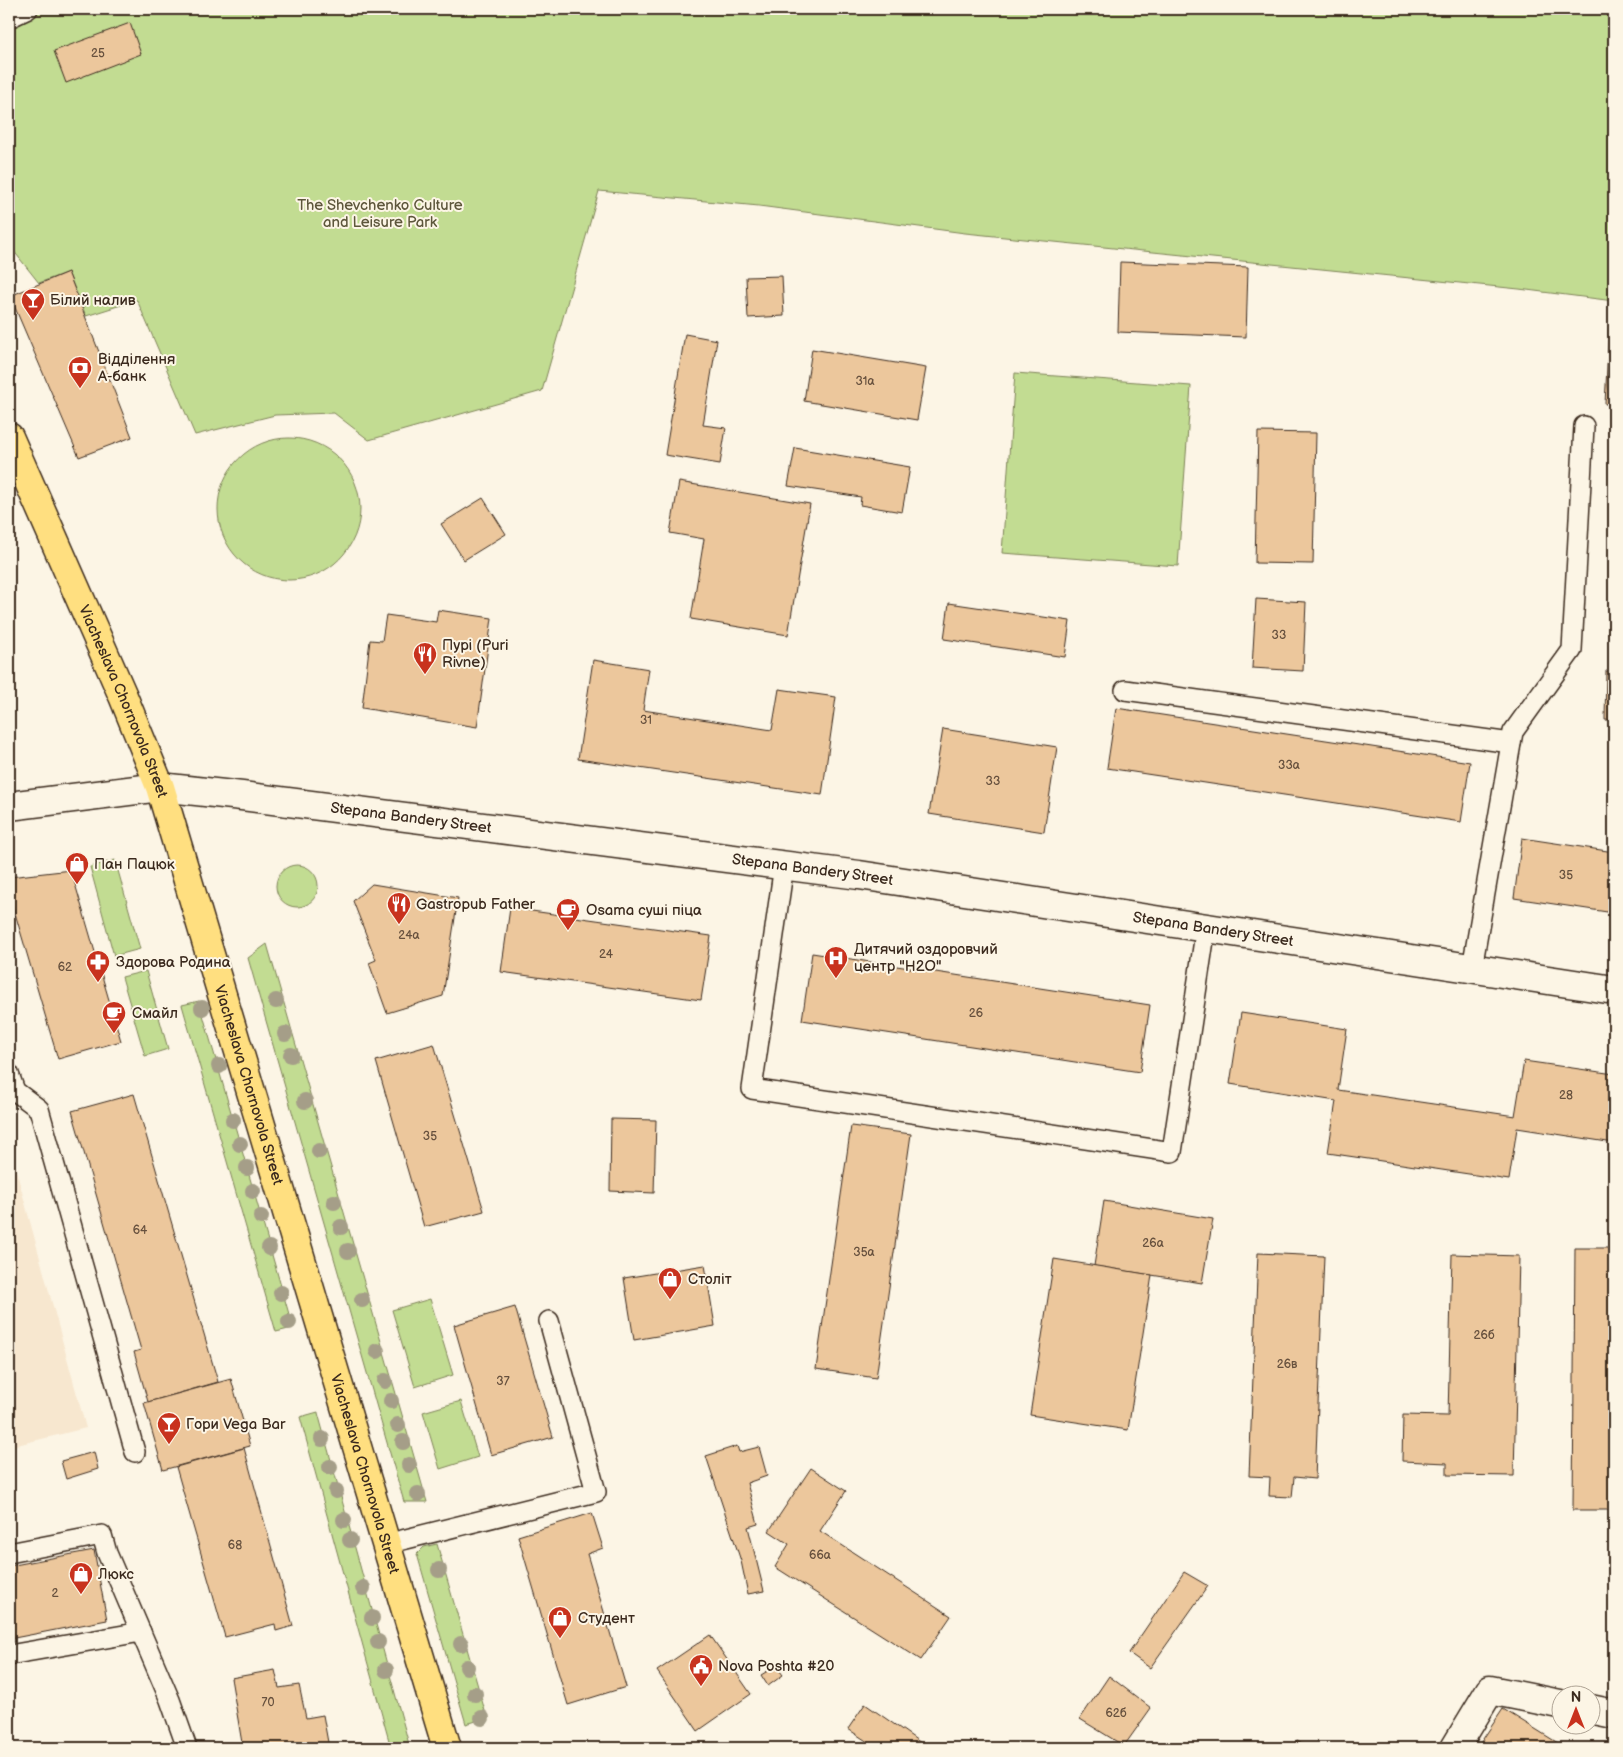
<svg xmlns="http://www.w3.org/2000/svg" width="1623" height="1757" font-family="'Balsamiq Sans',sans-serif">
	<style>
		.built { fill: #f7e7cf }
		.green { fill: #c2dc92; stroke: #7e8358 }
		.building { fill: #ecc79c; stroke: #3b2a1e }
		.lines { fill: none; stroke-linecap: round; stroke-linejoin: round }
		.lane-casing { stroke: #3b2a1e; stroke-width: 22 }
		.street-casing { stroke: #3b2a1e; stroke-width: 31 }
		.secondary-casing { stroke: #3b2a1e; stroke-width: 31 }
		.primary-casing { stroke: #3b2a1e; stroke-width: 31 }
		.lane { stroke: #fcf5e5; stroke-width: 19 }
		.street { stroke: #fcf5e5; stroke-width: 28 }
		.secondary { stroke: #fcf5e5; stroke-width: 28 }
		.primary { stroke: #ffdf80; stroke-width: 28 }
		.tree { fill: #a59e88 }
		.labels { text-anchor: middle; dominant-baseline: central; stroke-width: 4; stroke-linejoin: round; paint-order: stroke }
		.number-label { font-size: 12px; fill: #67513e }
		.park-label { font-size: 15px; fill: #5d563b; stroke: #fcf5e5 }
		.poi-label { font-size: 15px; fill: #3b2a1e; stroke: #fcf5e5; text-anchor: start }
		.street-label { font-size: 15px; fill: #3b2a1e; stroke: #fcf5e5 }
	</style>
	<rect width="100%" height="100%" fill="#fcf5e5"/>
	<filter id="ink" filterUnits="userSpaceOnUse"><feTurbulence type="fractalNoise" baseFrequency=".02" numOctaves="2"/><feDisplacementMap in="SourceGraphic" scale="10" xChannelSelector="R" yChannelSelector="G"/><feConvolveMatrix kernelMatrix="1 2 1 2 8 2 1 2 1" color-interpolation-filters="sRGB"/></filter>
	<g filter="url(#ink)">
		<polygon class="built" points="9,1144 86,1428 9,1447"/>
		<g class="green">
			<polygon points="9,9 1614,9 1614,301 1519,289 965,233 759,206 599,191 542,391 369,440 334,413 275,415 195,435 137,300 86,316 68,272 39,283 9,245"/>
			<polygon points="1015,373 1191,386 1178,566 1002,553"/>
			<circle cx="289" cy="509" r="71"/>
			<polygon points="115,860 140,949 114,956 90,867"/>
			<circle cx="297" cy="886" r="21"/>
			<polygon points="267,944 427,1502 404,1502 248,958"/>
			<polygon points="146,971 168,1049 145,1056 122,977"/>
			<polygon points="199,1001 293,1328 276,1332 182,1005"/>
			<polygon points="430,1299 453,1375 415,1387 392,1310"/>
			<polygon points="461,1401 478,1457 440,1469 423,1412"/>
			<polygon points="318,1412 318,1413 410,1748 391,1748 300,1417"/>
			<polygon points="437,1544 487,1718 466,1724 417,1554 424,1547"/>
		</g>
		<g class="building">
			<polygon points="130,23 141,54 66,83 54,51"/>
			<polygon points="1120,262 1248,267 1246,337 1118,332"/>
			<polygon points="68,272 132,437 79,457 10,296"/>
			<polygon points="782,276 784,316 748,318 746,277"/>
			<polygon points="1609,329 1614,329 1614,404 1605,404"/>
			<polygon points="685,334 717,340 703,425 726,428 720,464 665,455"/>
			<polygon points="812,349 926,368 917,420 804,401"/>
			<polygon points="1258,432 1316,433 1313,564 1255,563"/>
			<polygon points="795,448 910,467 902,512 860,505 861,497 788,486"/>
			<polygon points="679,482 810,504 788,635 691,619 704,539 670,533"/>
			<polygon points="483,498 506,534 464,560 441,524"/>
			<polygon points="1256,599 1306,602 1303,671 1252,668"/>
			<polygon points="949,603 1070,621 1065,657 944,639"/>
			<polygon points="438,610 492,618 477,727 362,708 370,640 382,641 386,615 436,622"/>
			<polygon points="593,660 649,669 643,710 772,730 779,689 836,697 822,795 578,759"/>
			<polygon points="1606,671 1614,671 1614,720 1605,720"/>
			<polygon points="1116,708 1470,762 1461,822 1107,768"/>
			<polygon points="943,729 1057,747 1044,832 929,814"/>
			<polygon points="1522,838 1614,852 1614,913 1514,898"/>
			<polygon points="71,870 121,1041 58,1059 9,893 9,877"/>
			<polygon points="372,884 458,898 443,996 387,1013 369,963 376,960 353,901"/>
			<polygon points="510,908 711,936 701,1000 501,972"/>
			<polygon points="812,953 1150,1005 1140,1072 802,1020"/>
			<polygon points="1241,1013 1347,1029 1338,1090 1515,1116 1524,1061 1614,1074 1614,1143 1517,1128 1509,1180 1328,1153 1336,1101 1230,1084"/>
			<polygon points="434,1044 484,1211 424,1227 376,1061"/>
			<polygon points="134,1094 218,1382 148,1402 134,1352 141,1350 72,1111"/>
			<polygon points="611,1119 656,1120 654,1193 610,1191"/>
			<polygon points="851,1126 911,1134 876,1378 816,1369"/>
			<polygon points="1104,1201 1213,1219 1202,1283 1094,1266"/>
			<polygon points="1575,1248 1614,1248 1614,1510 1573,1510"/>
			<polygon points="1258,1253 1324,1256 1315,1479 1294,1477 1292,1497 1269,1496 1270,1477 1249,1476"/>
			<polygon points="1452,1254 1519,1256 1514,1476 1447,1475 1447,1463 1402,1461 1403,1415 1448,1416"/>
			<polygon points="1054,1259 1152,1275 1128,1430 1030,1415"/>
			<polygon points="705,1265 715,1326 634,1340 624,1278"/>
			<polygon points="515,1307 553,1437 491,1455 454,1325"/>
			<polygon points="231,1379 250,1446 163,1470 144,1403"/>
			<polygon points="737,1446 739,1452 759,1447 767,1476 747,1483 758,1524 748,1527 764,1591 748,1594 741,1561 706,1456"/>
			<polygon points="244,1448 293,1626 276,1631 275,1624 225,1637 176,1467"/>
			<polygon points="94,1452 98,1469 66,1479 61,1461"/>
			<polygon points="811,1468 846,1491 820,1531 951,1616 921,1660 775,1567 789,1544 769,1531"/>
			<polygon points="592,1513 603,1548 587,1554 626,1687 568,1705 518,1536"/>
			<polygon points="94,1550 107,1620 9,1639 9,1566"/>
			<polygon points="1184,1572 1208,1586 1150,1668 1129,1653"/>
			<polygon points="710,1635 751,1694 698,1731 657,1671"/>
			<polygon points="776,1666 783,1675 768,1686 761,1675"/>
			<polygon points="275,1670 279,1688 299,1685 306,1718 323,1715 329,1748 220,1748 242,1743 231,1678"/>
			<polygon points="1109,1676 1151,1708 1124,1746 1080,1719"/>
			<polygon points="865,1704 921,1743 918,1748 877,1748 848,1729"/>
			<polygon points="1503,1709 1566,1748 1477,1748"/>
			<polygon points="1297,1741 1309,1748 1292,1748"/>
		</g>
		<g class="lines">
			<g class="lane-casing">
				<g id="lane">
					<polyline points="9,18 28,9"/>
					<polyline points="1125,690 1511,743"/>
					<polyline points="784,865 752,1089 1172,1152 1206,927"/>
					<polyline points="1472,968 1513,732 1572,650 1584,426"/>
					<polyline points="9,1074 15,1091 39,1109 135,1452"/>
					<polyline points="386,1544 596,1492 549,1321"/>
					<polyline points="9,1553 102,1535 107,1553 170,1700 187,1748"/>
					<polyline points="9,1655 141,1632"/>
				</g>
			</g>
			<g class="street-casing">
				<g id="street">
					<polyline points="1590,1709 1614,1714"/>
					<polyline points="1455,1748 1490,1690 1560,1704"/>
				</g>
			</g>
			<g class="secondary-casing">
				<g id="secondary">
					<path id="s1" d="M9,806L160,787L242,796L859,875L1614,990"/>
				</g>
			</g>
			<g class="primary-casing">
				<g id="primary">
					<path id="s2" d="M9,437L123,696L160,787L447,1748"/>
				</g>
			</g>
			<use href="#lane" class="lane"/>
			<use href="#street" class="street"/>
			<use href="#secondary" class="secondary"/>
			<use href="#primary" class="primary"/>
		</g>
		<g class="tree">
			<circle cx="276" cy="1001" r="8"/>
			<circle cx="202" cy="1008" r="8"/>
			<circle cx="285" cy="1034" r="8"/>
			<circle cx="291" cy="1055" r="8"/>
			<circle cx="219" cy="1066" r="8"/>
			<circle cx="305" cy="1101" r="8"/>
			<circle cx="233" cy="1120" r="8"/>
			<circle cx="240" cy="1144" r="8"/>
			<circle cx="319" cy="1151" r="8"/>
			<circle cx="247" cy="1168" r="8"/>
			<circle cx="253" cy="1191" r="8"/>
			<circle cx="334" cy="1202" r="8"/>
			<circle cx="261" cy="1217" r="8"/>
			<circle cx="341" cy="1227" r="8"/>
			<circle cx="269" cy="1248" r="8"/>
			<circle cx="348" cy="1251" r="8"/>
			<circle cx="281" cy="1293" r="8"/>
			<circle cx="362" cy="1300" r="8"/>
			<circle cx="289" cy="1322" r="8"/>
			<circle cx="377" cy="1351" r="8"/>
			<circle cx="385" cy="1381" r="8"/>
			<circle cx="391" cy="1401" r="8"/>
			<circle cx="398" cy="1425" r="8"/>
			<circle cx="322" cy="1439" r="8"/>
			<circle cx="403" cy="1442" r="8"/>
			<circle cx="409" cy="1465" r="8"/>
			<circle cx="330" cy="1467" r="8"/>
			<circle cx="336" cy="1491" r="8"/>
			<circle cx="418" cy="1494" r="8"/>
			<circle cx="344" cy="1520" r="8"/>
			<circle cx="350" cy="1540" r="8"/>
			<circle cx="439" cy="1570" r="8"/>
			<circle cx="363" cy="1588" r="8"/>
			<circle cx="372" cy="1618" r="8"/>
			<circle cx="378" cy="1642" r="8"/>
			<circle cx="461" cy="1644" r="8"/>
			<circle cx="467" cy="1667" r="8"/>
			<circle cx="386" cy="1670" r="8"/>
			<circle cx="475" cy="1694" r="8"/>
			<circle cx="482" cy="1718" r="8"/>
		</g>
	</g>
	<defs>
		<g id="bar-pin" transform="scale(1.25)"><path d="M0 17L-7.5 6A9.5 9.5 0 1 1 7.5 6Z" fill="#c8321e" stroke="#fcf5e5"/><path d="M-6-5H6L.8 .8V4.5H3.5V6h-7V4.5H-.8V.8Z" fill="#fff"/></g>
		<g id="bank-pin" transform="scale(1.25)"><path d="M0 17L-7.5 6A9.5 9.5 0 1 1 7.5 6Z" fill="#c8321e" stroke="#fcf5e5"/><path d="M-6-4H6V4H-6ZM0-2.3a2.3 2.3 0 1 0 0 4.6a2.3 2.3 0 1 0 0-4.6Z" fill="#fff"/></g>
		<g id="restaurant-pin" transform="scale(1.25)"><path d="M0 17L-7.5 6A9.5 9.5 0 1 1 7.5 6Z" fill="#c8321e" stroke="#fcf5e5"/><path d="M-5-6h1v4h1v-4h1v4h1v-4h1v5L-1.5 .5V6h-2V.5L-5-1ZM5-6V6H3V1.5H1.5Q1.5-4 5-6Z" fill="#fff"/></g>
		<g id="shop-pin" transform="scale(1.25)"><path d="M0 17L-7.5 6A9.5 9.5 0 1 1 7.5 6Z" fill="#c8321e" stroke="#fcf5e5"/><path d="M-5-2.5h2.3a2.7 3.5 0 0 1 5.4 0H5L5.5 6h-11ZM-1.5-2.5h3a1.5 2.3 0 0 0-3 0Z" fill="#fff"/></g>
		<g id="cafe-pin" transform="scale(1.25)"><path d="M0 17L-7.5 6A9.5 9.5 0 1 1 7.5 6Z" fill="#c8321e" stroke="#fcf5e5"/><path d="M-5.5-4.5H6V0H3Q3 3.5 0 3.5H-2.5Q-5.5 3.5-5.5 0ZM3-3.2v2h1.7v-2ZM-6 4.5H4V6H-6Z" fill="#fff"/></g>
		<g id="hospital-pin" transform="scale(1.25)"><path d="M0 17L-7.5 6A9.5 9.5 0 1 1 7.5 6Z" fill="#c8321e" stroke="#fcf5e5"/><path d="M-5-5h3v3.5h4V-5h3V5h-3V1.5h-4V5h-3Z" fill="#fff"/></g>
		<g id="pharmacy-pin" transform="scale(1.25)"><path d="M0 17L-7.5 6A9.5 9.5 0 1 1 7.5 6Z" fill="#c8321e" stroke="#fcf5e5"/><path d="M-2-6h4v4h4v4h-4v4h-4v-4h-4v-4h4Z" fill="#fff"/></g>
		<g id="civic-pin" transform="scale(1.25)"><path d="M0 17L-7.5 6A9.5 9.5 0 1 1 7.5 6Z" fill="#c8321e" stroke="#fcf5e5"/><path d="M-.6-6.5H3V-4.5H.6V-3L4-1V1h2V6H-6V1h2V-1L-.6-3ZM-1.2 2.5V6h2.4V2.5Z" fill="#fff"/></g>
	</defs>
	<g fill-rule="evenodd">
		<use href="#bar-pin" x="33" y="300"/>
		<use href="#bank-pin" x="80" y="368"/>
		<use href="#restaurant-pin" x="425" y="654"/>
		<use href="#shop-pin" x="77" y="864"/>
		<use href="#restaurant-pin" x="399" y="904"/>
		<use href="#cafe-pin" x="568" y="910"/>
		<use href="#hospital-pin" x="836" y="958"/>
		<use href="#pharmacy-pin" x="98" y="962"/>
		<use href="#cafe-pin" x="114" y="1013"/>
		<use href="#shop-pin" x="670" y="1279"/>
		<use href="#bar-pin" x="169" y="1424"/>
		<use href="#shop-pin" x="81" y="1574"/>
		<use href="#shop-pin" x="560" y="1618"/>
		<use href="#civic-pin" x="701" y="1666"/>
	</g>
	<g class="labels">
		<g class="number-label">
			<text x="98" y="53">25</text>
			<text x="865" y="381">31а</text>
			<text x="1279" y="635">33</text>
			<text x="646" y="720">31</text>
			<text x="1289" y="765">33а</text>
			<text x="993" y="781">33</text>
			<text x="1566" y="875">35</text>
			<text x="409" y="935">24а</text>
			<text x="606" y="954">24</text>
			<text x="65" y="967">62</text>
			<text x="976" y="1013">26</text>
			<text x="1566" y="1095">28</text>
			<text x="430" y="1136">35</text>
			<text x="140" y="1230">64</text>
			<text x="1153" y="1243">26а</text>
			<text x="864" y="1252">35а</text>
			<text x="1484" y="1335">26б</text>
			<text x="1287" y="1364">26в</text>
			<text x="503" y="1381">37</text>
			<text x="235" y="1545">68</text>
			<text x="820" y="1555">66а</text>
			<text x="55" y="1593">2</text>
			<text x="268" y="1702">70</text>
			<text x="1116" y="1713">62б</text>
		</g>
		<g class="park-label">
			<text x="380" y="205">The Shevchenko Culture<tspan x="380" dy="17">and Leisure Park</tspan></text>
		</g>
		<g class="poi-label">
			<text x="50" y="300">Білий налив</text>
			<text x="98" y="359">Відділення<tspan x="98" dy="17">А-банк</tspan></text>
			<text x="442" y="645">Пурі (Puri<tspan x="442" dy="17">Rivne)</tspan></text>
			<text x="94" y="864">Пан Пацюк</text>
			<text x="416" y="904">Gastropub Father</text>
			<text x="586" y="910">Osama суші піца</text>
			<text x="854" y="949">Дитячий оздоровчий<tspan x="854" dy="17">центр "H2O"</tspan></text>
			<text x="116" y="962">Здорова Родина</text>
			<text x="132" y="1013">Смайл</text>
			<text x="688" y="1279">Століт</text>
			<text x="186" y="1424">Гори Vega Bar</text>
			<text x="98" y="1574">Люкс</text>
			<text x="578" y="1618">Студент</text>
			<text x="718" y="1666">Nova Poshta #20</text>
		</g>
		<g class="street-label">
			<text stroke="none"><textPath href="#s2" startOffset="288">Viacheslava Chornovola Street</textPath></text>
			<text stroke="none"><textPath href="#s1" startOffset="405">Stepana Bandery Street</textPath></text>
			<text stroke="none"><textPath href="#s1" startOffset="810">Stepana Bandery Street</textPath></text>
			<text stroke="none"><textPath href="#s1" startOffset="1215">Stepana Bandery Street</textPath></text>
			<text stroke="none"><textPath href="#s2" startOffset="692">Viacheslava Chornovola Street</textPath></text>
			<text stroke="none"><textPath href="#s2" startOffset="1098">Viacheslava Chornovola Street</textPath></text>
		</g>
	</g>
	<rect width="1623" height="1757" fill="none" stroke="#fcf5e5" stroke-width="30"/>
	<rect x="15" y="15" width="1593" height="1727" fill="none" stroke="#3b2a1e" stroke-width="2" filter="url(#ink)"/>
	<g transform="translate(1576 1710)"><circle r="24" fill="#fcf5e5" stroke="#afa495"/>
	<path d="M0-4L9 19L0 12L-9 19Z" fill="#c8321e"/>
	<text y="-8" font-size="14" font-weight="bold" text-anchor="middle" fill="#3b2a1e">N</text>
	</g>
</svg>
